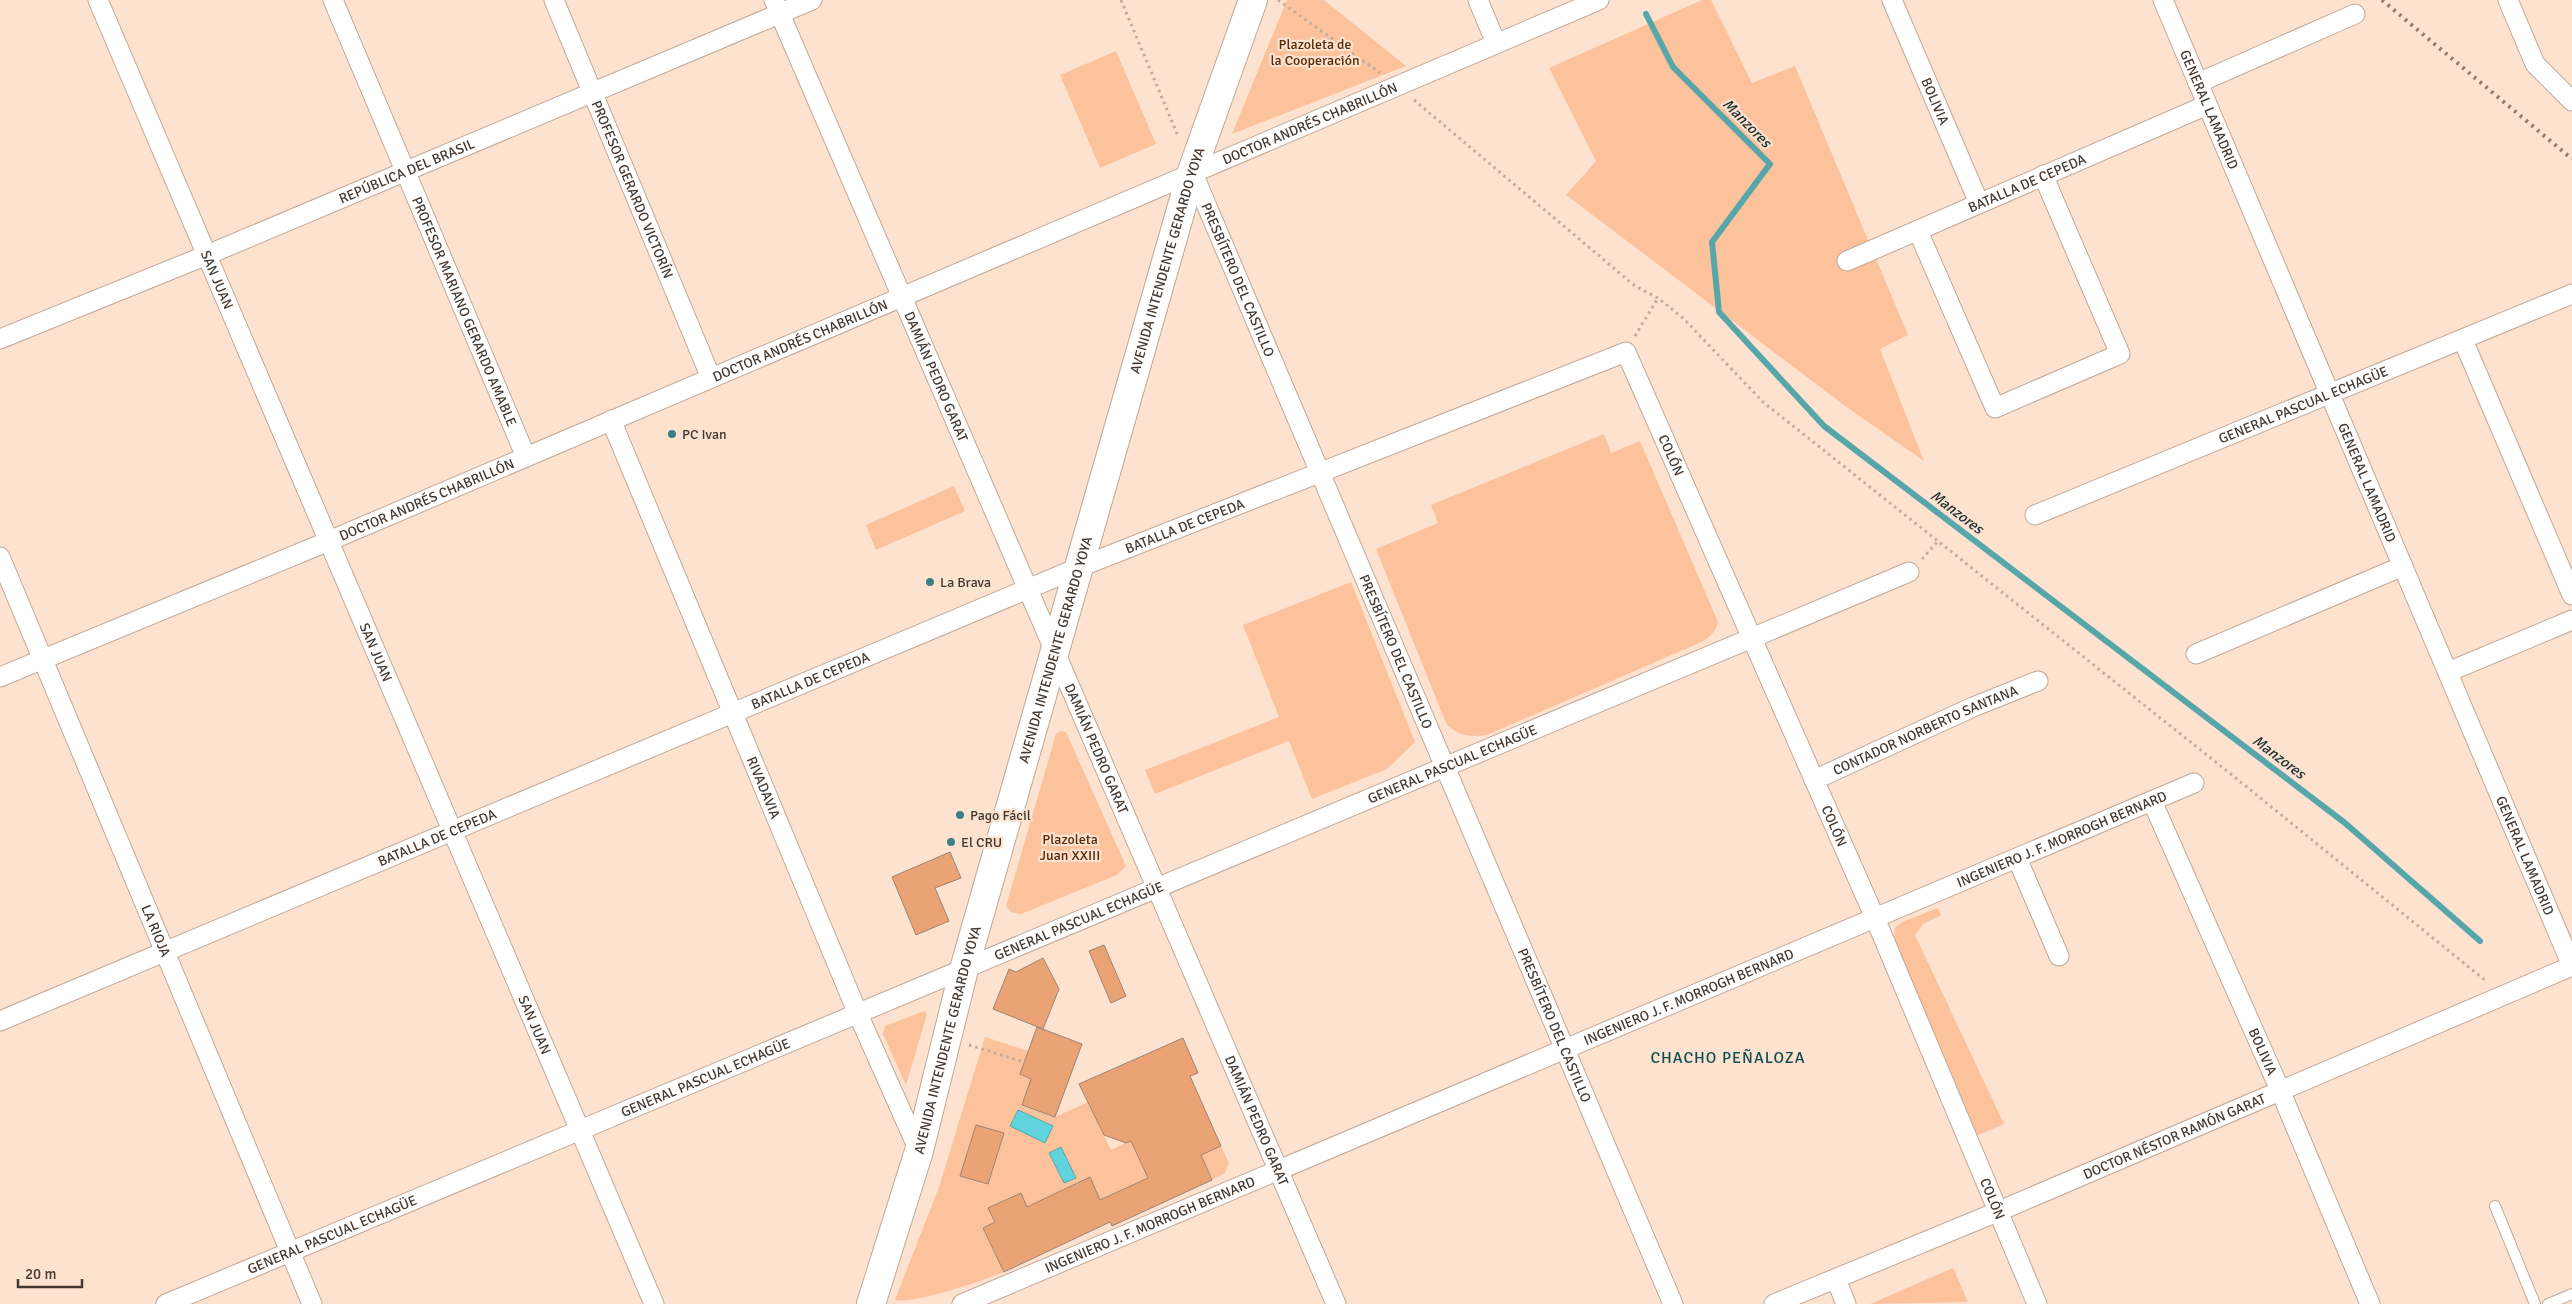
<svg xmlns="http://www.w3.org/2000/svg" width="2572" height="1304" font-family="Signika,sans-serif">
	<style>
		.green { fill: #fcc29c; fill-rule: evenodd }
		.water { fill: #60d4dc; stroke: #57a6a9 }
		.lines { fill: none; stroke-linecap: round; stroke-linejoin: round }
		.stream { stroke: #57a6a9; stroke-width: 6 }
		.building { fill: #eaa375; stroke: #9b8272 }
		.service-casing { stroke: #c1a796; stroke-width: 12 }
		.minor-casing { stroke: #c1a796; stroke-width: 21 }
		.secondary-casing { stroke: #c1a796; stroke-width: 30 }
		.path { stroke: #c1ab9d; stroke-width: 3; stroke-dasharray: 2.5 4; stroke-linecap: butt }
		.service { stroke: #fff; stroke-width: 10 }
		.minor { stroke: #fff; stroke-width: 19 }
		.secondary { stroke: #fff; stroke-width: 28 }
		.rail { stroke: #8c7b70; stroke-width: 4; stroke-dasharray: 2.5 5; stroke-linecap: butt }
		.poi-dot { fill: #398186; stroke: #fee2d0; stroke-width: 2 }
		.labels { text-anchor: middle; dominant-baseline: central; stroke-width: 4.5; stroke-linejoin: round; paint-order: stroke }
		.park-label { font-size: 14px; fill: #572a05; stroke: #fee2d0 }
		.street-label { font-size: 14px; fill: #433932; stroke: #fee2d0 }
		.poi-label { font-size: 14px; fill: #433932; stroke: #fee2d0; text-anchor: start }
		.water-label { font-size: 15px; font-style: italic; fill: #192e2f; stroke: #fee2d0 }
		.quarter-label { font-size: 16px; letter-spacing: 1px; fill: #0d4c50; stroke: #fee2d0 }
	</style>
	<rect width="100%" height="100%" fill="#fee2d0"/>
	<g class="green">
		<polygon points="1287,0 1324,0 1406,66 1232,134"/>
		<polygon points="1702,0 1711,0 1752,83 1795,66 1908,335 1880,349 1924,461 1848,408 1566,195 1596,161 1549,68"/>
		<polygon points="1116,51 1156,144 1100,168 1060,75"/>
		<path d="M1604,434L1611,453L1640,441L1718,622C1714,637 1704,641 1690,647L1487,735C1468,737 1459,737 1446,723L1376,549L1438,523L1431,505Z"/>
		<polygon points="954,486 965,511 876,550 866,525"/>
		<polygon points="1351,582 1415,742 1387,769 1312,799 1289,741 1155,794 1145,770 1279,717 1243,625"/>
		<polygon points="1061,731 1066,732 1126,866 1117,875 1021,914 1011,912 1006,906 1056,734"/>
		<polygon points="1938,908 1941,915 1923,924 1915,935 2004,1124 1976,1136 1894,939 1895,928 1902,922"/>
		<polygon points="924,1011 927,1014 906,1085 883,1034 885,1026"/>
		<path d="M985,1037L1028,1051L1020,1074L1031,1079L1022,1106L1055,1117L1088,1102L1111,1150L1129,1141L1162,1089L1133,1145L1148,1179L1100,1200L1089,1177L1027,1207L1020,1193L988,1208L995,1222L983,1228L1004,1272C982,1281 915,1304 895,1300L939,1187ZM976,1125L1004,1133L988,1184L960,1176Z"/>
		<polygon points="1221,1146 1229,1163 1225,1173 1212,1180 1201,1155"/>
		<polygon points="1953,1268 1968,1302 1870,1304"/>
	</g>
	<g class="water">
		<polygon points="1018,1110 1053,1126 1045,1143 1010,1126"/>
		<polygon points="1061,1147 1076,1178 1064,1183 1049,1153"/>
	</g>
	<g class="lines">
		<polyline class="stream" points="1646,14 1673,67 1770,164 1712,242 1719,312 1824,426 2345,823 2480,941"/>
	</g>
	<g class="building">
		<polygon points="950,852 961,878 935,888 949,921 916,935 892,877"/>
		<polygon points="1104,945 1126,996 1111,1003 1089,951"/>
		<polygon points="1043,958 1059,989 1043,1029 993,1009 1009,969 1016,972"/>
		<polygon points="1037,1027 1082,1044 1055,1117 1022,1105 1031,1079 1020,1074"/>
		<polygon points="1183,1038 1198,1073 1190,1076 1221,1146 1201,1155 1212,1180 1112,1226 1110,1222 1004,1272 983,1228 995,1222 988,1208 1021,1193 1027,1207 1090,1177 1100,1200 1148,1178 1131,1141 1126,1143 1104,1135 1079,1084"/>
		<polygon points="976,1125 1004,1133 988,1184 960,1176"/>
	</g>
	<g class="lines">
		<g class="service-casing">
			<g id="service">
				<polyline points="2495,1206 2535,1304"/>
				<polyline points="2548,1304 2572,1294"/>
			</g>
		</g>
		<g class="minor-casing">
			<g id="minor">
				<path id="s1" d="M98,0L654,1304"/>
				<path id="s2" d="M333,0L526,457"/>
				<path id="s3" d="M554,0L711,378"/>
				<path id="s4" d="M774,0L1336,1304"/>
				<polyline points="1478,0 1496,43"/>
				<path id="s5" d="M1892,0L1979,203"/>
				<path id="s6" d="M2163,0L2572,966"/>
				<polyline points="2508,0 2535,64 2572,101"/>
				<polyline points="2198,83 2355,14"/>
				<path id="s7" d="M1192,171L1673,1304"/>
				<polyline points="1918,231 1995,408 2120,354 2043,175"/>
				<path id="s8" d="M1847,261L2207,105"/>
				<path id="s9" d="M0,339L207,255L812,0"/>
				<polyline points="2463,340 2572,595"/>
				<path id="s10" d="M611,420L858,1014L919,1151"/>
				<path id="s11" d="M2035,515L2572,294"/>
				<path id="s12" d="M0,557L312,1304"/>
				<polyline points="2196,654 2403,566"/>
				<polyline points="2448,672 2572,620"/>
				<path id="s13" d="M0,677L329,541L1599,0"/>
				<path id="s14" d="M1814,780L1973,707L2038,681"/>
				<path id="s15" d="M2152,801L2280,1090L2370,1304"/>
				<polyline points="2017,858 2059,956"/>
				<path id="s16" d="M0,1021L1080,567L1626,352L1875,918L2037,1304"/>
				<polyline points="1836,1279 1846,1304"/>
				<path id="s17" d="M166,1304L1909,572"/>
				<path id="s18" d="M962,1304L2194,783"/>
				<path id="s19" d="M1774,1304L1997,1212L2572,966"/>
			</g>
		</g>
		<g class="secondary-casing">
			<g id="secondary">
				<path id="s20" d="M871,1304L919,1151L964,969L1192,171L1253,0"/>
			</g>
		</g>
		<g class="path">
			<polyline points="1121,0 1178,136"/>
			<polyline points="1278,0 1380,73"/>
			<polyline points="1414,100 1635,286 1658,298 1683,318 1763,402 2232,775 2486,981"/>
			<polyline points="1635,336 1658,298"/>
			<polyline points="1922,559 1939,540"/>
			<polyline points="969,1045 1024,1062"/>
		</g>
		<use href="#service" class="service"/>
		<use href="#minor" class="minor"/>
		<use href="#secondary" class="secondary"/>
		<polyline class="rail" points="2382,0 2572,159"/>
	</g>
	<g class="poi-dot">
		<circle cx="672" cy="434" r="5"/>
		<circle cx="930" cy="582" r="5"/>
		<circle cx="960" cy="815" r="5"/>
		<circle cx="951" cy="842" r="5"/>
	</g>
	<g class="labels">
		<g class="park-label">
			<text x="1315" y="44">Plazoleta de<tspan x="1315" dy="16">la Cooperación</tspan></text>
			<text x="1070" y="839">Plazoleta<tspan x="1070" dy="16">Juan XXIII</tspan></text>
		</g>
		<g class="street-label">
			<text stroke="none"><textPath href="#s5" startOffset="110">BOLIVIA</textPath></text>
			<text stroke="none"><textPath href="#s6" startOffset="119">GENERAL LAMADRID</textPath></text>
			<text stroke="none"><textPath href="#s13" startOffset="1422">DOCTOR ANDRÉS CHABRILLÓN</textPath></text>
			<text stroke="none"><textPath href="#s9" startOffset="440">REPÚBLICA DEL BRASIL</textPath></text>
			<text stroke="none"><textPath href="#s8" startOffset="196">BATALLA DE CEPEDA</textPath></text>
			<text stroke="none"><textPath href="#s3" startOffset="205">PROFESOR GERARDO VICTORÍN</textPath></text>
			<text stroke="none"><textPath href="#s20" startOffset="1085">AVENIDA INTENDENTE GERARDO YOYA</textPath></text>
			<text stroke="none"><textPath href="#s1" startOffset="304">SAN JUAN</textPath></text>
			<text stroke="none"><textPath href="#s7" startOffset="118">PRESBÍTERO DEL CASTILLO</textPath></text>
			<text stroke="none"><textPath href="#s2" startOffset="338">PROFESOR MARIANO GERARDO AMABLE</textPath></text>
			<text stroke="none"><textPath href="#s13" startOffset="868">DOCTOR ANDRÉS CHABRILLÓN</textPath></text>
			<text stroke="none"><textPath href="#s4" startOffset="410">DAMIÁN PEDRO GARAT</textPath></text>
			<text stroke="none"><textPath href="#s11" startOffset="290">GENERAL PASCUAL ECHAGÜE</textPath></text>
			<text stroke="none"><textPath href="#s16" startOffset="1871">COLÓN</textPath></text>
			<text stroke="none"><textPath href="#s6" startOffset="524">GENERAL LAMADRID</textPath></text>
			<text stroke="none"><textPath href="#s13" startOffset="462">DOCTOR ANDRÉS CHABRILLÓN</textPath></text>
			<text stroke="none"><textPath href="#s16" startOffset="1284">BATALLA DE CEPEDA</textPath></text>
			<text stroke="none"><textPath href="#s20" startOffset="680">AVENIDA INTENDENTE GERARDO YOYA</textPath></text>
			<text stroke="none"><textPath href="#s1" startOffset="709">SAN JUAN</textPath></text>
			<text stroke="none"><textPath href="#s7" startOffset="522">PRESBÍTERO DEL CASTILLO</textPath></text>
			<text stroke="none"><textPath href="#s16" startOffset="879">BATALLA DE CEPEDA</textPath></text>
			<text stroke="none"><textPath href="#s14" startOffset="122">CONTADOR NORBERTO SANTANA</textPath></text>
			<text stroke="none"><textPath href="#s4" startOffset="815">DAMIÁN PEDRO GARAT</textPath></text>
			<text stroke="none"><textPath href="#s17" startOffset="1395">GENERAL PASCUAL ECHAGÜE</textPath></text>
			<text stroke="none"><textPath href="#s10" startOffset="398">RIVADAVIA</textPath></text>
			<text stroke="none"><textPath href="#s16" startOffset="2276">COLÓN</textPath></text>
			<text stroke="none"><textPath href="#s16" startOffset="474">BATALLA DE CEPEDA</textPath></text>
			<text stroke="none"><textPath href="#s18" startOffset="1194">INGENIERO J. F. MORROGH BERNARD</textPath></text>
			<text stroke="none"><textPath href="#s6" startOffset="929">GENERAL LAMADRID</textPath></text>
			<text stroke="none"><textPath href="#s17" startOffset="990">GENERAL PASCUAL ECHAGÜE</textPath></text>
			<text stroke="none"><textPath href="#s12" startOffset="405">LA RIOJA</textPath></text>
			<text stroke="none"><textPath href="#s18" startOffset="789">INGENIERO J. F. MORROGH BERNARD</textPath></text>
			<text stroke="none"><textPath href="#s1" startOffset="1114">SAN JUAN</textPath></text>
			<text stroke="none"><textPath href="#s7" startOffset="928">PRESBÍTERO DEL CASTILLO</textPath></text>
			<text stroke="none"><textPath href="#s20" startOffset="275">AVENIDA INTENDENTE GERARDO YOYA</textPath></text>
			<text stroke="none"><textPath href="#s15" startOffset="274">BOLIVIA</textPath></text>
			<text stroke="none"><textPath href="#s17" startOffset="585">GENERAL PASCUAL ECHAGÜE</textPath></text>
			<text stroke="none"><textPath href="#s4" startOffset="1220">DAMIÁN PEDRO GARAT</textPath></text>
			<text stroke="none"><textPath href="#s19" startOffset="434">DOCTOR NÉSTOR RAMÓN GARAT</textPath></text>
			<text stroke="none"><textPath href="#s16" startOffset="2681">COLÓN</textPath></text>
			<text stroke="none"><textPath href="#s18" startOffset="204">INGENIERO J. F. MORROGH BERNARD</textPath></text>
			<text stroke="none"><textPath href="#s17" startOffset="180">GENERAL PASCUAL ECHAGÜE</textPath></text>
		</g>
		<g class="poi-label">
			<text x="682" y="434">PC Ivan</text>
			<text x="940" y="582">La Brava</text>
			<text x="970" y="815">Pago Fácil</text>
			<text x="961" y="842">El CRU</text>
		</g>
		<g class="water-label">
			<text transform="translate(1747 123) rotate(45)">Manzores</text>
			<text transform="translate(1957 512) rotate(37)">Manzores</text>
			<text transform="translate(2279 757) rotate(37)">Manzores</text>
		</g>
		<g class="quarter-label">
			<text x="1728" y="1058">CHACHO PEÑALOZA</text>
		</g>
	</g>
	<path d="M18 1279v8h64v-8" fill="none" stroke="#433932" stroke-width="2.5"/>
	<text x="25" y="1279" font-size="15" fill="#433932" stroke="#fee2d0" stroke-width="4" paint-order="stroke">20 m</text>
</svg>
